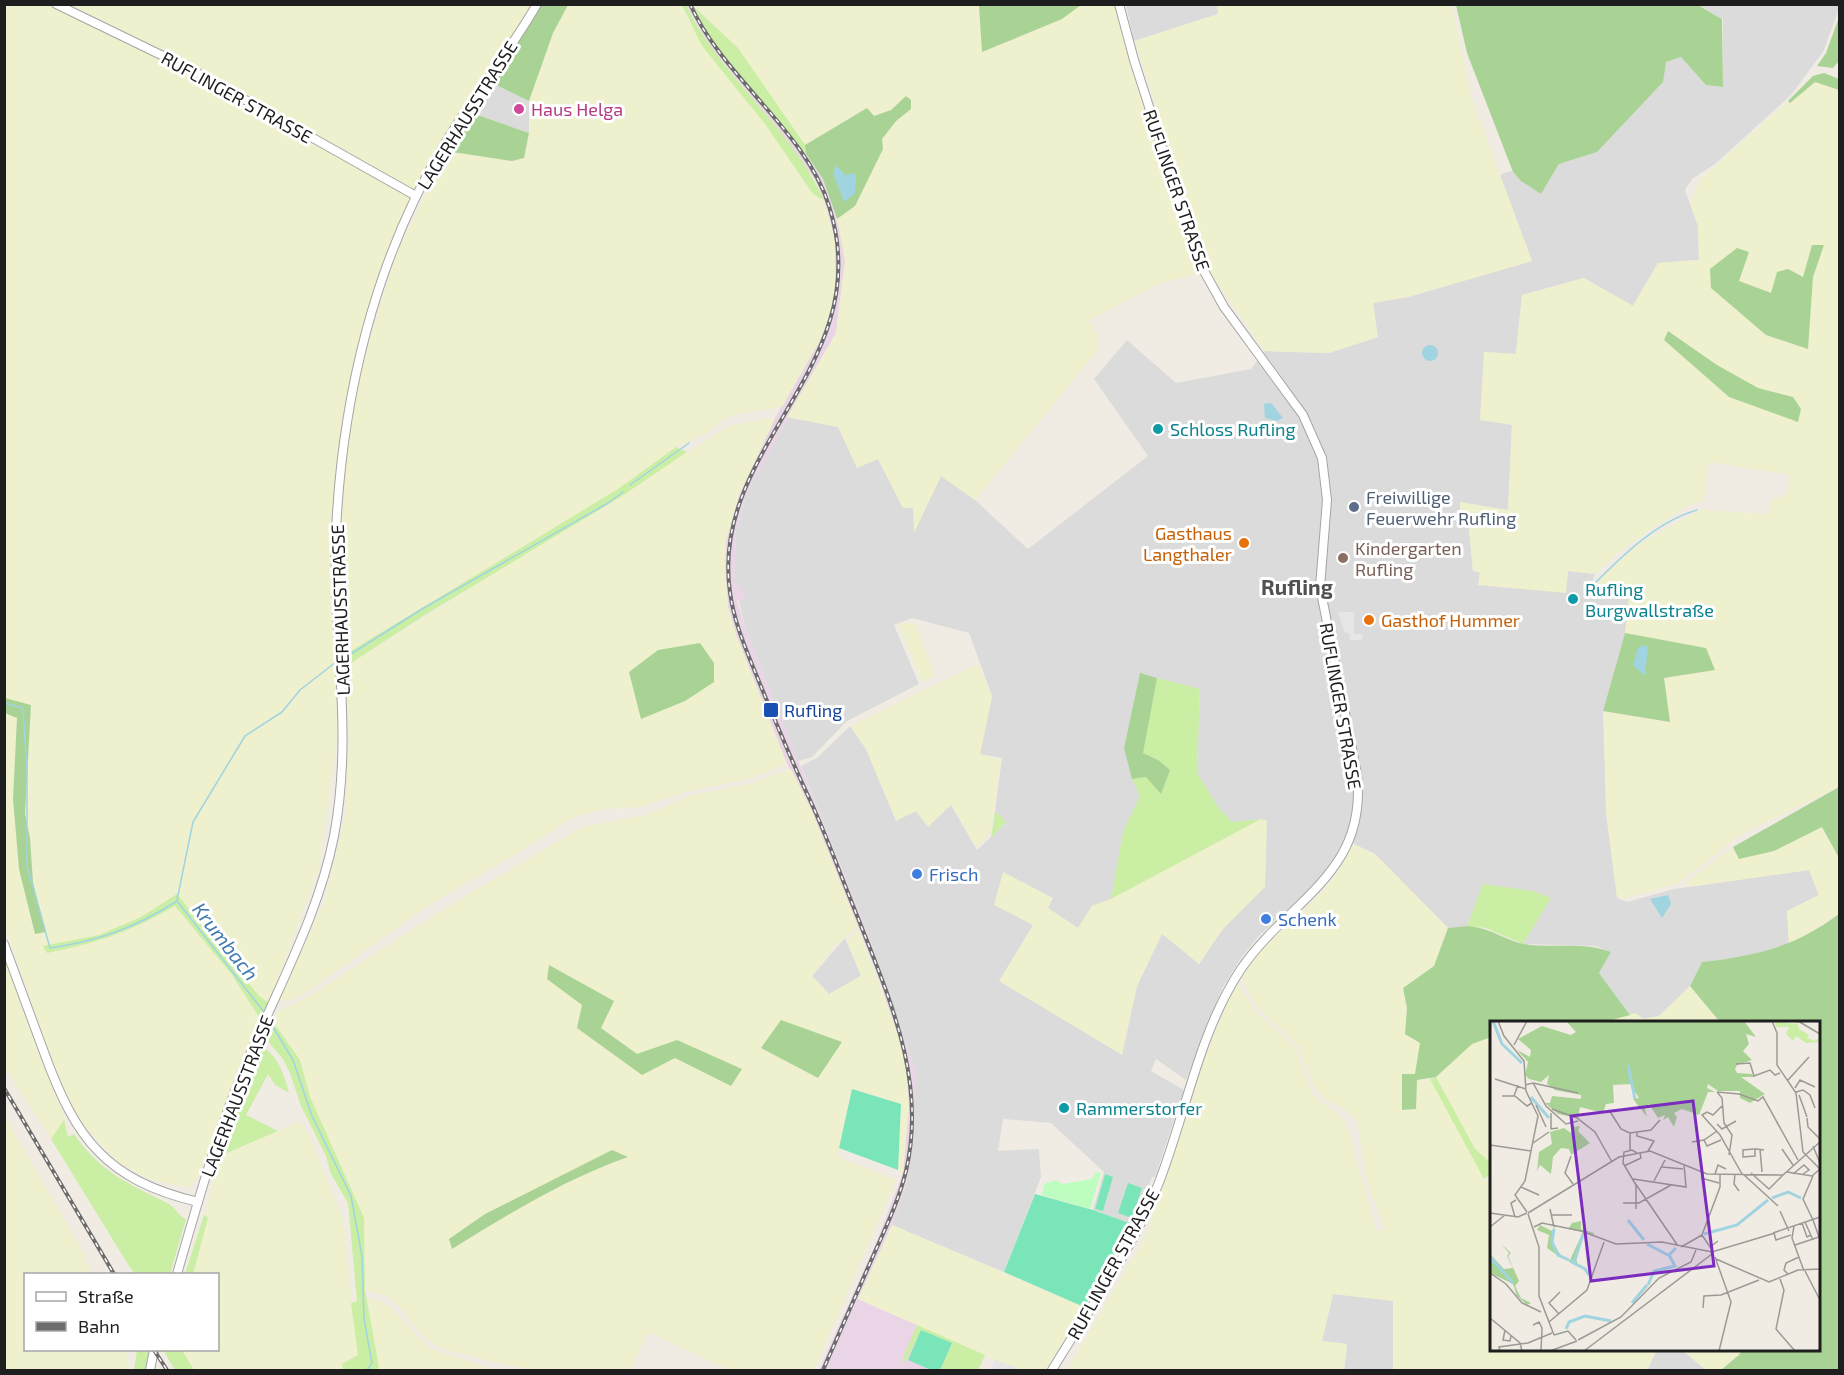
<svg xmlns="http://www.w3.org/2000/svg" width="1844" height="1375" font-family="'Exo 2',sans-serif">
	<style>
		.residential { fill: #dcdbdb; fill-rule: evenodd }
		.industrial { fill: #ead5e6 }
		.farmland { fill: #eff0cd; fill-rule: evenodd }
		.grass { fill: #cbeea5 }
		.forest { fill: #a9d395 }
		.park { fill: #bdfec0 }
		.pitch { fill: #7be5ba }
		.parking { fill: #e6e6e6 }
		.water { fill: #a0d4e1 }
		.lines { fill: none; stroke-linecap: round; stroke-linejoin: round }
		.stream { stroke: #a0d4e1; stroke-width: 1.5 }
		.tertiary-casing { stroke: #a5a5a5; stroke-width: 10 }
		.tertiary { stroke: #fff; stroke-width: 8 }
		.rail-casing { stroke: #6c6c6c; stroke-width: 4 }
		.rail { stroke: #fff; stroke-width: 1.5; stroke-dasharray: 4.5; stroke-linecap: butt }
		.hotel-dot { fill: #d1479c; stroke: #fff; stroke-width: 2 }
		.culture-dot { fill: #0f9aa8; stroke: #fff; stroke-width: 2 }
		.service-dot { fill: #5c6f8a; stroke: #fff; stroke-width: 2 }
		.food-dot { fill: #e8710a; stroke: #fff; stroke-width: 2 }
		.education-dot { fill: #8d6e63; stroke: #fff; stroke-width: 2 }
		.transit-dot { fill: #1a4fb4; stroke: #fff; stroke-width: 2 }
		.shop-dot { fill: #3f7fe0; stroke: #fff; stroke-width: 2 }
		.labels { text-anchor: middle; dominant-baseline: central; stroke-width: 6; stroke-linejoin: round; paint-order: stroke }
		.street-label { font-size: 18px; fill: #1e1e1e; stroke: #fff }
		.hotel-label { font-size: 18px; fill: #b23c85; stroke: #fff; text-anchor: start }
		.culture-label { font-size: 18px; fill: #0d838f; stroke: #fff; text-anchor: start }
		.service-label { font-size: 18px; fill: #4e5e75; stroke: #fff; text-anchor: start }
		.food-label { font-size: 18px; fill: #c56008; stroke: #fff; text-anchor: end }
		.education-label { font-size: 18px; fill: #785e54; stroke: #fff; text-anchor: start }
		.transit-label { font-size: 18px; fill: #164399; stroke: #fff; text-anchor: start }
		.shop-label { font-size: 18px; fill: #366cbe; stroke: #fff; text-anchor: start }
		.water-label { font-size: 20px; font-style: italic; fill: #407aae; stroke: #fff }
		.quarter-label { font-size: 21px; font-weight: bold; fill: #515151; stroke: #fff }
		.inset-river { fill: none; stroke: #a0d4e1; stroke-width: 3 }
		.inset-road { fill: none; stroke: #9c9a94; stroke-width: 1.5 }
		.view { fill: #7b2cbf; fill-opacity: 0.15; stroke: #7b2cbf; stroke-width: 3 }
		.inset-edge { fill: none; stroke: #1e1e1e; stroke-width: 3 }
	</style>
	<rect width="100%" height="100%" fill="#f0ece3"/>
	<g class="residential">
		<polygon points="1126,5 1217,5 1218,14 1134,41"/>
		<path d="M1699,5H1839V9L1823,52L1791,95L1715,164L1692,179L1685,190L1698,226L1699,260L1658,263L1633,306L1584,278L1522,295L1516,354L1485,352L1480,420L1512,424L1508,511L1460,502L1468,518L1473,571L1565,593L1568,571L1595,574L1588,594L1630,598L1625,633L1603,711L1617,898L1627,902L1674,889L1809,870L1819,895L1787,911L1789,945L1750,957L1702,962L1690,986L1659,1016L1644,1019L1635,1013L1630,1015L1599,973L1611,952L1596,946L1523,944L1550,898L1483,884L1467,926L1448,928L1375,854L1352,844L1323,876L1258,937L1241,958L1223,987L1186,1080L1156,1059L1151,1071L1184,1090L1155,1177H1152L1135,1225L1093,1210L1104,1172L1051,1123L1003,1119L998,1151L1039,1149L1041,1177L1004,1272L892,1225L907,1181L915,1069L865,926L801,766L817,758L850,726L866,749L896,820L916,811L951,805L977,850L1006,823L995,811L1002,758L980,754L992,696L969,633L912,618L894,625L919,684L847,721L812,757L798,761L746,630L734,581L736,531L747,493L787,417L838,427L878,459L903,508H914V531L941,476L975,500L1028,549L1148,456L1094,379L1127,340L1176,383L1251,369L1265,351L1329,353L1377,337L1373,303L1408,297L1532,261L1499,175L1511,171L1541,194L1559,164L1597,152L1662,82L1666,62L1681,57L1706,85L1723,87V19ZM1140,674L1200,689L1197,773L1218,807L1232,822L1261,819L1239,911L1222,930L1199,964L1162,933L1137,986L1122,1054L1033,925L1053,898L1047,908L1078,928L1092,906L1111,899L1123,832L1140,796L1124,748Z"/>
		<polygon points="490,82 529,101 529,133 469,112"/>
		<polygon points="845,938 861,976 829,994 812,976"/>
		<polygon points="1333,1294 1393,1300 1393,1370 1344,1370 1347,1344 1322,1341"/>
		<polygon points="1657,1350 1682,1350 1706,1370 1647,1370"/>
	</g>
	<polygon class="industrial" points="686,5 692,5 712,41 788,131 823,179 841,233 845,261 836,333 747,493 736,531 734,581 743,589 746,599 737,600 746,630 865,926 915,1069 914,1138 907,1181 892,1225 858,1299 985,1355 978,1370 819,1370 876,1243 903,1173 909,1106 906,1067 881,984 811,809 787,764 737,637 728,607 725,567 726,541 739,495 775,418 820,340 833,306 835,286 835,240 824,200 815,180 776,127 709,45"/>
	<g class="farmland">
		<polygon points="5,5 533,5 438,150 377,288 338,472 338,732 319,868 269,1003 259,996 177,894 141,917 99,935 43,946 47,953 144,924 175,906 232,975 261,1020 198,1178 188,1188 148,1179 117,1161 82,1124 68,1099 40,1029 5,926 4,713 17,717 13,799 35,934 46,932 33,883 30,838 25,814 31,705 4,698"/>
		<polygon points="568,5 682,5 685,16 765,124 813,194 824,200 835,240 835,286 833,306 820,340 782,407 738,414 725,419 706,434 676,447 618,489 344,655 339,564 346,453 358,379 395,257 446,151 512,161 524,158 529,133 529,101 553,33"/>
		<polygon points="694,5 979,5 982,52 1081,5 1115,5 1172,198 1200,273 1159,284 1089,320 1098,336 1097,351 975,500 941,476 914,533 913,508 903,508 878,459 857,468 838,427 787,417 836,333 845,261 837,219 855,206 882,139 896,121 911,109 906,97 891,110 873,116 866,108 805,145 738,48"/>
		<polygon points="1217,5 1452,5 1471,96 1532,261 1408,297 1373,303 1378,337 1329,353 1265,351 1212,276 1193,232 1190,213 1135,41 1218,14"/>
		<path d="M1815,82L1839,90L1840,342L1837,366H1840L1839,787L1740,835L1679,883L1626,898H1617L1606,813L1603,711L1670,722L1664,678L1715,670L1706,648L1625,633L1629,598L1588,594L1610,569L1639,544L1700,510L1770,514V501L1787,494L1790,475L1709,462L1703,502L1689,505L1625,547L1595,574L1568,571L1566,593L1478,585L1480,572L1473,571L1468,518L1460,516V502L1508,510L1512,425L1480,420L1484,352L1516,354L1522,295L1584,278L1633,306L1658,263L1699,260L1698,226L1690,203L1700,180L1788,101L1790,102ZM1812,245L1813,277L1808,348L1734,307L1711,288L1749,252L1739,281L1771,293L1803,277ZM1669,331L1717,365L1758,388L1793,397L1798,421L1729,397Z"/>
		<polygon points="775,418 739,495 726,541 725,567 728,607 737,637 787,764 752,778 685,792 640,807 605,809 572,818 536,842 426,907 310,990 295,999 277,1002 324,903 345,816 350,728 345,667 731,425"/>
		<polygon points="898,623 916,624 935,676 922,682"/>
		<polygon points="978,664 992,697 980,754 1001,760 990,833 977,848 951,805 928,827 916,811 896,821 866,749 850,726"/>
		<polygon points="791,769 811,809 858,927 833,948 812,976 829,994 861,976 847,940 859,931 900,1039 906,1067 909,1106 903,1173 898,1170 901,1104 852,1089 837,1157 896,1180 814,1370 730,1370 648,1332 630,1370 529,1370 453,1352 433,1344 416,1329 398,1305 386,1296 365,1290 364,1218 310,1097 300,1060 273,1022 277,1012 306,998 452,904 582,827 645,815 692,795 748,784"/>
		<polygon points="1261,819 1267,821 1265,887 1222,930 1199,964 1162,934 1137,986 1122,1055 999,981 1033,925 994,905 1003,872 1053,898 1048,908 1078,928 1092,906 1111,899"/>
		<polygon points="1822,826 1839,858 1839,914 1789,945 1787,911 1819,895 1809,870 1689,887 1686,882 1733,847 1739,858 1774,851"/>
		<polygon points="1352,843 1375,854 1448,928 1434,966 1403,988 1407,1008 1405,1034 1420,1042 1415,1074 1403,1074 1402,1109 1415,1109 1416,1080 1430,1079 1484,1179 1491,1184 1492,1350 1657,1350 1647,1370 1393,1370 1393,1301 1333,1294 1322,1341 1347,1344 1344,1370 1067,1370 1146,1236 1194,1084 1232,990 1238,984 1255,1011 1296,1048 1312,1094 1345,1120 1377,1231 1385,1229 1367,1183 1357,1121 1344,1109 1326,1100 1315,1090 1298,1046 1254,1004 1242,978 1249,963 1272,939 1323,891 1339,870"/>
		<polygon points="4,957 65,1119 51,1139 5,1068"/>
		<polygon points="1690,986 1720,1022 1694,1022 1684,1013 1689,1022 1604,1022 1635,1013 1644,1019 1659,1016"/>
		<polygon points="1491,1037 1491,1163 1475,1149 1436,1077 1472,1044"/>
		<polygon points="5,1116 84,1253 90,1273 26,1274 26,1350 126,1350 129,1370 5,1370"/>
		<polygon points="299,1122 309,1134 343,1220 358,1355 342,1364 343,1370 194,1370 182,1350 218,1350 218,1274 193,1274 208,1218 204,1215 220,1156"/>
		<polygon points="892,1225 1084,1307 1046,1370 1023,1370 995,1360 858,1299"/>
		<polygon points="367,1298 377,1300 392,1308 429,1348 494,1370 376,1370 379,1367"/>
		<polygon points="1682,1350 1742,1350 1739,1355 1721,1370 1706,1370"/>
	</g>
	<g class="grass">
		<path d="M682,5H686C721,77 791,127 824,200L813,194L765,124L702,46Z"/>
		<polygon points="692,5 738,48 805,145 806,154 712,41"/>
		<polygon points="676,447 687,452 622,496 425,615 345,667 344,655 618,489"/>
		<polygon points="1157,678 1200,689 1197,773 1218,807 1232,822 1261,819 1111,899 1123,832 1140,796 1132,779 1146,777 1158,760 1142,753"/>
		<polygon points="995,811 1006,822 991,838"/>
		<polygon points="1483,884 1533,891 1551,898 1523,944 1486,928 1467,926"/>
		<path d="M177,894L259,996L269,1003L261,1020L232,975L175,906C130,932 97,943 47,953L43,946L99,935L141,917Z"/>
		<polygon points="273,1022 300,1060 310,1097 364,1218 365,1290 379,1367 376,1370 343,1370 342,1364 358,1355 351,1303 357,1301 348,1203 330,1172 326,1156 301,1106 290,1073 283,1059 265,1038"/>
		<path d="M260,1046C277,1053 285,1076 289,1093L275,1085L268,1074L246,1115L278,1131L220,1156L233,1114Z"/>
		<polygon points="1436,1077 1475,1149 1491,1163 1491,1174 1484,1179 1430,1079"/>
		<path d="M64,1120L68,1137L74,1134C101,1173 129,1184 169,1204C177,1209 178,1216 186,1219L170,1274H135L129,1266L51,1139Z"/>
		<polygon points="204,1215 208,1218 193,1274 185,1274"/>
		<polygon points="917,1325 985,1355 978,1370 940,1370 952,1343 921,1330 903,1366 904,1355"/>
		<polygon points="137,1350 150,1350 145,1370 134,1370"/>
		<polygon points="163,1350 182,1350 194,1370 175,1370"/>
	</g>
	<g class="forest">
		<polygon points="540,5 568,5 553,33 529,101 490,82"/>
		<polygon points="1081,5 1062,19 982,52 979,5"/>
		<polygon points="1456,5 1698,5 1722,19 1723,87 1706,85 1681,57 1666,62 1663,82 1597,152 1559,164 1541,194 1521,181 1513,172 1467,53"/>
		<polygon points="1839,17 1839,61 1833,68 1817,66 1826,53"/>
		<polygon points="1824,73 1839,79 1839,90 1815,82 1790,103 1788,101 1813,76"/>
		<polygon points="906,96 911,100 911,109 896,121 882,139 883,149 855,206 837,219 823,179 806,154 805,145 867,108 874,116 891,110"/>
		<polygon points="469,112 529,133 524,158 512,161 446,151"/>
		<polygon points="1812,245 1824,245 1813,277 1808,349 1766,335 1711,288 1710,269 1737,248 1749,252 1739,281 1771,293 1777,272 1788,269 1803,277"/>
		<polygon points="1668,331 1717,365 1758,388 1793,397 1801,409 1798,422 1729,397 1664,340"/>
		<polygon points="1625,633 1706,648 1715,670 1664,678 1670,722 1603,711"/>
		<polygon points="700,643 714,663 714,682 685,701 641,719 629,672 658,650"/>
		<polygon points="1140,673 1157,678 1143,753 1158,760 1170,770 1161,794 1146,777 1132,779 1124,748"/>
		<polygon points="5,698 31,705 25,814 30,838 33,883 46,932 35,934 19,869 13,799 17,718 5,713"/>
		<polygon points="1839,787 1839,858 1822,827 1774,851 1739,859 1733,847"/>
		<path d="M1839,914V1370H1721L1739,1355L1742,1350H1818V1022H1720L1690,986L1702,962C1756,956 1795,947 1839,914Z"/>
		<path d="M1467,926C1492,928 1504,940 1524,944C1553,949 1583,941 1611,952L1599,973L1630,1015L1604,1022H1492L1491,1037L1472,1044L1436,1077L1417,1080L1416,1109L1402,1110V1074H1415L1420,1043L1405,1034L1407,1008L1403,988L1434,966L1448,928Z"/>
		<polygon points="549,965 614,1001 601,1028 637,1054 677,1040 742,1069 731,1086 675,1058 642,1075 577,1028 582,1005 547,979"/>
		<polygon points="781,1020 842,1042 818,1078 761,1048"/>
		<path d="M612,1150L628,1157C565,1179 509,1214 452,1249L449,1239L485,1214Z"/>
	</g>
	<polygon class="park" points="1096,1172 1101,1173 1090,1209 1042,1195 1044,1184 1056,1180 1062,1184 1092,1179"/>
	<g class="pitch">
		<polygon points="852,1089 901,1104 898,1170 839,1148"/>
		<polygon points="1105,1174 1113,1177 1103,1211 1095,1209"/>
		<polygon points="1128,1183 1142,1188 1132,1218 1118,1213"/>
		<polygon points="1035,1194 1093,1210 1135,1225 1084,1307 1004,1272"/>
		<polygon points="921,1330 952,1343 940,1370 931,1370 908,1360"/>
	</g>
	<g class="parking">
		<polygon points="1338,612 1354,612 1354,634 1362,634 1363,640 1350,640 1349,633 1345,633"/>
		<polygon points="995,1360 1023,1370 990,1370"/>
	</g>
	<g class="water">
		<polygon points="836,165 845,175 856,173 855,193 844,202 833,173"/>
		<circle cx="1430" cy="353" r="8"/>
		<polygon points="1271,403 1283,418 1277,421 1265,418 1264,404"/>
		<polygon points="1642,645 1648,647 1645,676 1633,665 1638,648"/>
		<polygon points="1668,895 1671,904 1662,918 1650,899"/>
	</g>
	<g class="lines">
		<g class="stream">
			<polyline points="630,485 689,443"/>
			<path d="M1589,589C1619,559 1655,522 1697,510"/>
			<polyline points="343,659 422,609 608,503 623,492"/>
			<path d="M4,703L23,708L27,770V866L50,948C98,941 135,928 177,901L264,1012"/>
			<polyline points="177,900 193,822 245,736 282,712 300,690 336,662"/>
			<polyline points="270,1022 293,1060 312,1116 351,1196 362,1256 364,1319 372,1363 367,1370"/>
		</g>
		<g class="tertiary-casing">
			<g id="tertiary">
				<polyline points="56,4 192,70 416,196"/>
				<path d="M4,944C18,981 31,1018 45,1055C76,1139 106,1180 198,1202"/>
				<path d="M177,1274C197,1205 216,1136 244,1069C275,992 318,918 334,836C354,730 332,637 336,532C342,399 374,261 444,145C473,97 509,53 537,4"/>
				<polyline points="150,1370 154,1350"/>
				<path d="M1052,1370C1088,1310 1132,1251 1158,1185C1186,1114 1198,1034 1241,969C1289,899 1368,874 1357,774L1320,587L1327,500L1322,458L1303,415L1224,307L1199,262L1134,60L1119,4"/>
			</g>
		</g>
		<use href="#tertiary" class="tertiary"/>
		<g class="rail-casing">
			<g id="rail">
				<path d="M690,4C723,78 806,131 829,206C880,365 709,445 730,592C734,624 748,654 760,684C776,723 792,762 810,800C828,839 842,879 858,918C890,1000 927,1081 906,1171C899,1200 886,1227 874,1254C857,1293 840,1332 823,1370"/>
				<polyline points="4,1088 114,1274"/>
				<polyline points="154,1350 167,1370"/>
			</g>
		</g>
		<use href="#rail" class="rail"/>
	</g>
	<circle class="hotel-dot" cx="519" cy="109" r="6"/>
	<g class="culture-dot">
		<circle cx="1158" cy="429" r="6"/>
		<circle cx="1573" cy="599" r="6"/>
		<circle cx="1064" cy="1108" r="6"/>
	</g>
	<circle class="service-dot" cx="1354" cy="507" r="6"/>
	<g class="food-dot">
		<circle cx="1244" cy="543" r="6"/>
		<circle cx="1369" cy="620" r="6"/>
	</g>
	<circle class="education-dot" cx="1343" cy="558" r="6"/>
	<rect class="transit-dot" x="763" y="702" width="16" height="16" rx="3"/>
	<g class="shop-dot">
		<circle cx="917" cy="874" r="6"/>
		<circle cx="1266" cy="919" r="6"/>
	</g>
	<g class="labels">
		<g class="street-label">
			<text transform="translate(237 97) rotate(29)">RUFLINGER STRASSE</text>
			<text transform="translate(467 115) rotate(-58)">LAGERHAUSSTRASSE</text>
			<text transform="translate(1177 190) rotate(71)">RUFLINGER STRASSE</text>
			<text transform="translate(340 610) rotate(-92)">LAGERHAUSSTRASSE</text>
			<text transform="translate(1341 706) rotate(80)">RUFLINGER STRASSE</text>
			<text transform="translate(237 1096) rotate(-69)">LAGERHAUSSTRASSE</text>
			<text transform="translate(1113 1264) rotate(-61)">RUFLINGER STRASSE</text>
		</g>
		<g class="hotel-label">
			<text x="531" y="109">Haus Helga</text>
		</g>
		<g class="culture-label">
			<text x="1170" y="429">Schloss Rufling</text>
			<text x="1585" y="589">Rufling<tspan x="1585" dy="21">Burgwallstraße</tspan></text>
			<text x="1076" y="1108">Rammerstorfer</text>
		</g>
		<g class="service-label">
			<text x="1366" y="497">Freiwillige<tspan x="1366" dy="21">Feuerwehr Rufling</tspan></text>
		</g>
		<g class="food-label">
			<text x="1232" y="533">Gasthaus<tspan x="1232" dy="21">Langthaler</tspan></text>
			<text x="1381" y="620" text-anchor="start">Gasthof Hummer</text>
		</g>
		<g class="education-label">
			<text x="1355" y="548">Kindergarten<tspan x="1355" dy="21">Rufling</tspan></text>
		</g>
		<g class="transit-label">
			<text x="784" y="710">Rufling</text>
		</g>
		<g class="shop-label">
			<text x="929" y="874">Frisch</text>
			<text x="1278" y="919">Schenk</text>
		</g>
		<g class="water-label">
			<text transform="translate(226 941) rotate(52)">Krumbach</text>
		</g>
		<g class="quarter-label">
			<text x="1297" y="586">Rufling</text>
		</g>
	</g>
	<g transform="translate(1490 1021)">
		<rect width="330" height="330" fill="#f0ece3"/>
		<path d="M285,0L305,3L307,0L309,8L319,14L317,17L325,20L330,16V21L316,22L306,15L303,20L296,13L299,6H286Z" fill="#cbeea5"/>
		<path d="M76,0H254L266,16L256,13L259,23L253,30L262,39L247,44L245,48L247,52L262,53L264,56H251L275,73L260,82L250,77V70H228L218,63L217,67L225,71H218L209,94L192,88L184,92L187,96L184,106L178,96L173,99L175,94L168,97L159,83L155,88L157,96L143,78L149,77L140,63L123,64L124,82L116,83L113,92L90,86L88,97L68,93L55,82H60L62,75L91,78V74L65,69L57,63L59,54L51,61L39,58L35,54L38,41L27,29L40,36L41,29L28,18L52,5L81,14L86,11ZM90,105L88,110L100,122L81,134L79,128L71,127L63,136L61,153L50,144L47,150L49,131L62,123L60,111L74,107L81,112L84,106ZM91,200V208L104,212L103,215L95,212L86,235L87,242L95,248L70,236L57,227L59,214L47,209L50,204L62,210L65,206L63,222L72,236L80,239L93,211L78,208L82,202ZM11,223L21,232L18,235L29,260L25,265L31,277L41,282L37,284L27,275L23,263L0,252V233L14,248L23,247L17,235L19,232Z" fill="#a9d395"/>
		<path class="inset-river" d="M3,0L12,23L32,42M138,44L145,78M41,76L59,97M282,177L298,171L311,177M138,199L154,219M64,208L62,221L68,234L79,239M214,213L247,204L278,179M157,223L178,234M0,236L23,262M80,240L95,248L99,254M84,242L93,213M158,264L164,250L185,245L179,234L186,227M142,282L157,264M76,308L79,301L95,295L121,300"/>
		<path class="inset-road" d="M8,0L14,15L34,40L36,70L48,95L35,160L25,174L37,191M282,0L287,12V44L306,72L313,131L330,148M308,0L330,13M24,24L37,0M246,43L260,42L264,55L280,49L285,54L290,52M5,58L36,68M298,59L319,36M43,62L88,72M35,64L43,62L56,85L76,103L88,100M305,67L310,59L325,66M227,71L249,73L268,80L273,76L308,139M227,71L232,77L234,102L242,114L239,134M306,71L313,69L320,74L325,87M309,74L317,96M12,75H24L28,64M25,75L37,85L42,82M46,84L56,106M232,85L223,94L217,91L212,94L230,114L252,153M62,88L87,97L105,111L122,141M119,89L131,108L140,112V129M61,92V108L68,107M317,97L318,106L330,118M227,103L232,108L246,100M147,111V115L164,120L158,130M140,112L161,109L170,99M214,119L217,125L231,119M202,121L214,119L227,110M43,122L59,111M0,124L41,130M323,125L330,142M265,128V135L253,136V129L263,128H267L274,129M270,128L272,151M292,128L303,144M81,135L75,152L83,163M134,145L151,137L150,132M172,146L193,148M297,151L322,155L330,148M261,152L279,168L294,153M225,153L228,144L236,148M245,153L244,163L249,170M253,153L288,185M303,153L314,144L319,149L313,153M211,157L229,162M143,158L196,166L194,143M164,160L175,139M145,162L188,225M31,166L49,174M133,182H149L181,164M60,188L64,206M146,188V164L133,142L134,131L142,129L147,132M290,190L299,210M0,192L28,196L37,192M38,192L129,136L160,130L217,153L293,154L330,121M38,193L49,226V275L64,314M62,194H82M25,196L21,182L26,179M323,199L313,178L323,155M315,201L323,219M312,202L317,216L321,214M304,205L302,217L314,250M0,206L15,194M44,206L52,202L91,210L126,223L172,221L222,231L285,212M283,212L330,196M284,212L286,219L301,214M212,214L230,166V153M212,214L220,226L228,220M305,224L329,216L323,199M191,226L212,214M225,236L241,281L229,330M226,238L279,261L308,249L330,248M315,250L330,279M0,252L16,263L32,282L51,291M298,253L294,249L296,242L309,236M290,258L294,269L286,308L305,330M213,287L214,275L231,274L269,259M69,293L59,282L70,271M0,297L30,322L32,330M59,301L97,269L114,221M43,304L49,301L52,307L51,330M15,309L13,319L20,320L21,315M64,314L78,310L86,319M88,319L131,296L169,257L201,241L206,229M10,330L9,326L38,322L62,312M60,330L87,320M94,330L222,233"/>
		<path class="view" d="M203,80L224,245L101,260L81,95Z"/>
		<rect width="330" height="330" class="inset-edge"/>
	</g>
	<rect width="1844" height="1375" fill="none" stroke="#1e1e1e" stroke-width="12"/>
	<rect x="24" y="1273" width="195" height="78" fill="#ffffff" stroke="#a5a5a5" stroke-width="1.5"/>
	<rect x="36" y="1292" width="30" height="9" fill="#ffffff" stroke="#a5a5a5" stroke-width="1.5"/>
	<text x="78" y="1303" font-size="18" fill="#1e1e1e">Straße</text>
	<rect x="36" y="1322" width="30" height="9" fill="#6c6c6c" stroke="#a5a5a5" stroke-width="1.5"/>
	<text x="78" y="1333" font-size="18" fill="#1e1e1e">Bahn</text>
</svg>
